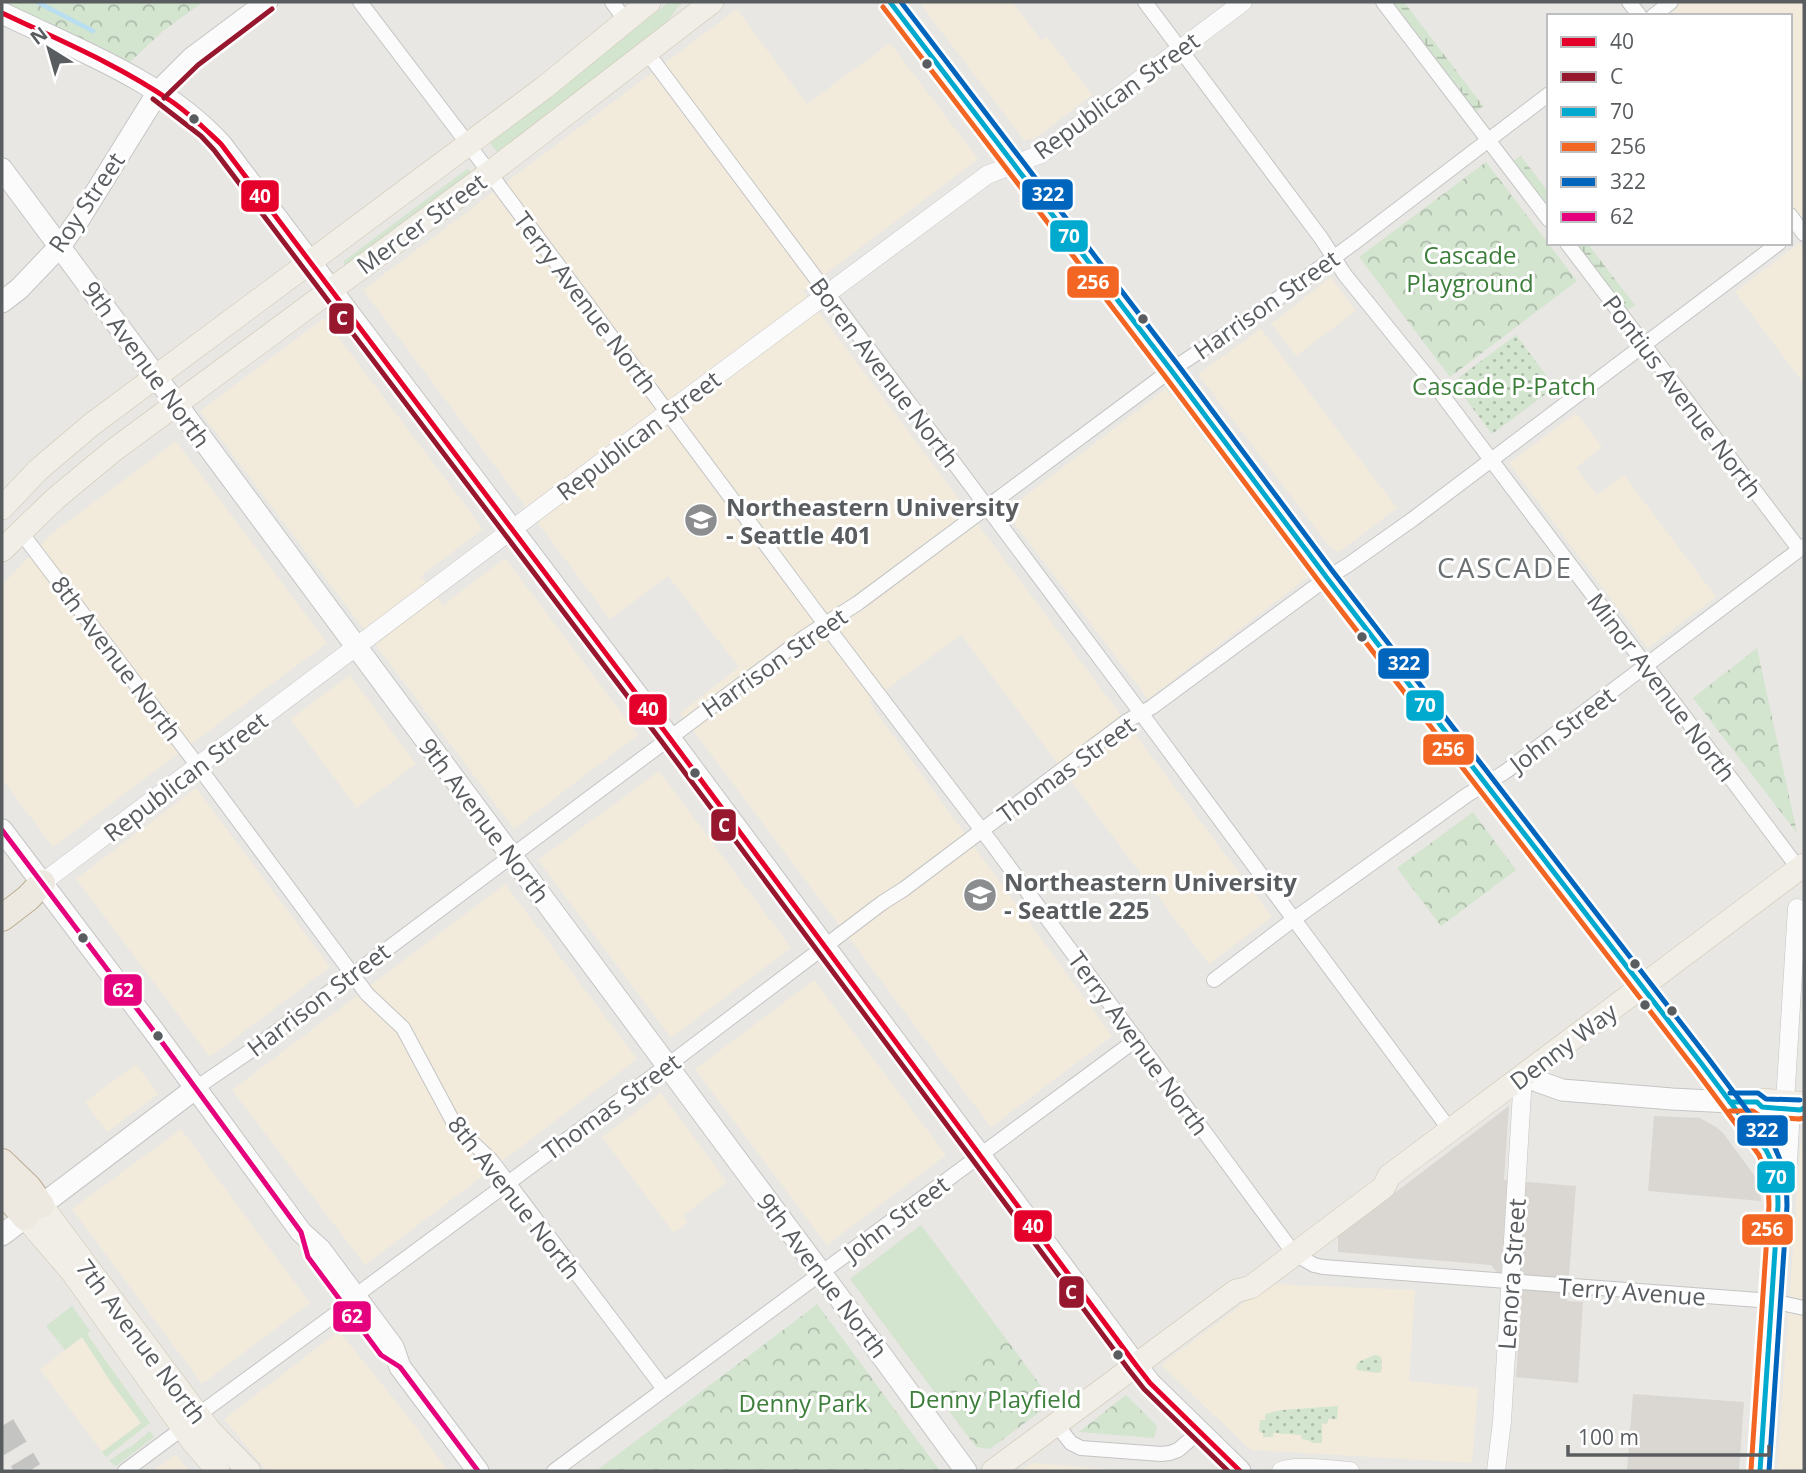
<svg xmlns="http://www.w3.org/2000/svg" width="1806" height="1473" font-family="'Open Sans',sans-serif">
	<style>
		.commercial { fill: #f2ebdc }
		.education { fill: #dad7d2 }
		.grass { fill: #d3e4cf }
		.wetland { fill: url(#wetland-marsh) }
		.park { fill: url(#park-crowns) }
		.garden { fill: url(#garden-dots) }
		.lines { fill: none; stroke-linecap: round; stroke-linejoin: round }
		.stream { stroke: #b8def2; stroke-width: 4.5 }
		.motorway-tunnel { stroke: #c4c4c2; stroke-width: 26; stroke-dasharray: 26 13; stroke-linecap: butt }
		.minor-casing { stroke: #c4c4c4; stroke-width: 16 }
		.tertiary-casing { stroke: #c4c4c4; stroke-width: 19 }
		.secondary-casing { stroke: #c5c5c5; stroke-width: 23 }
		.primary-casing { stroke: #cfc4b2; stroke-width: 24 }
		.motorway-casing { stroke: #bdad93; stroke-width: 28 }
		.minor { stroke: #fcfbfb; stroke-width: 14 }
		.tertiary { stroke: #fcfbfb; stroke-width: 18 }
		.secondary { stroke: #fcfbfb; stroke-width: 21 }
		.primary { stroke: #f0eee6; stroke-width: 23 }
		.motorway { stroke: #ede9e0; stroke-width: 26 }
		.bus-1-casing { stroke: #fff; stroke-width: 10 }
		.bus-2-casing { stroke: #fff; stroke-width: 10 }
		.bus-3-casing { stroke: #fff; stroke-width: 10 }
		.bus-4-casing { stroke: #fff; stroke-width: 10 }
		.bus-5-casing { stroke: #fff; stroke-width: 10 }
		.bus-6-casing { stroke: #fff; stroke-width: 10 }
		.bus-1 { stroke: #e4002b; stroke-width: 5 }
		.bus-2 { stroke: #96172e; stroke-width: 5 }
		.bus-3 { stroke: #00a9ce; stroke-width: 5 }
		.bus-4 { stroke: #f26522; stroke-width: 5 }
		.bus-5 { stroke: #0065bd; stroke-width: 5 }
		.bus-6 { stroke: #e5007d; stroke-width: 5 }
		.bus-dot { fill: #595d60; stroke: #fff; stroke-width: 2.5 }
		.labels { text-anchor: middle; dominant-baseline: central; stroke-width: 6; stroke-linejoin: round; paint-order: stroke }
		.street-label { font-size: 24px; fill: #595d60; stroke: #fff }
		.park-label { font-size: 24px; fill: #3c7e3a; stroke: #fff }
		.poi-label { font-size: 24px; font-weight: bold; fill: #595d60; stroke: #fff; text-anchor: start }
		.quarter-label { font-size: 28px; letter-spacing: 2px; fill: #6a6f72; stroke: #fff }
		.line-badge { stroke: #fff; stroke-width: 2.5 }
		.badge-label { font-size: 19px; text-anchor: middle; font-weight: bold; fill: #fff }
	</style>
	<defs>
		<pattern id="wetland-marsh" width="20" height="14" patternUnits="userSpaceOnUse" patternTransform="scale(1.75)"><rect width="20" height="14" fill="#d3e4cf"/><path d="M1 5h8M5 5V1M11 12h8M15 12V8" fill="none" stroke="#aebcab"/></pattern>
		<pattern id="park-crowns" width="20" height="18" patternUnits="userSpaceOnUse" patternTransform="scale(1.75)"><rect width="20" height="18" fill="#d3e4cf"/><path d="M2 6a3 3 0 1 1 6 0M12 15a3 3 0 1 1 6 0" fill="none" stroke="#aebcab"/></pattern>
		<pattern id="garden-dots" width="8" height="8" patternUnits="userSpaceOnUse" patternTransform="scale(1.75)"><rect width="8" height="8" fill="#d3e4cf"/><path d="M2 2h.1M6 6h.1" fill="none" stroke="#aebcab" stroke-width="1.8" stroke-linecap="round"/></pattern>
	</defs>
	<rect width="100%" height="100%" fill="#e8e7e3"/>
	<g class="commercial">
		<polygon points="919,2 1012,2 1042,41 1047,37 1092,95 1034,139 1024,140"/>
		<polygon points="1671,2 1804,2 1804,224 1790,215 1790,16 1653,16"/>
		<polygon points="737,9 807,104 890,43 978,159 803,291 1272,917 1209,964 961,635 869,702 1112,1036 991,1127 680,713 739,667 668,576 610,619 363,290"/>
		<polygon points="1799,243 1804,250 1804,384 1735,292"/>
		<polygon points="1331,277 1356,311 1296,356 1271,324"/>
		<polygon points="324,318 483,529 421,576 443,605 505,558 638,735 514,829 200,411"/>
		<polygon points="1261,329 1397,508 1339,552 1329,546 1198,374"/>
		<polygon points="1166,389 1308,577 1148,699 1005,511"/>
		<polygon points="1576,413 1602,447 1576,468 1597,495 1624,475 1716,597 1648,648 1509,463"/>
		<polygon points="176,441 327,643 53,847 2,779 2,585 51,534"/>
		<polygon points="350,675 416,764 357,808 290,719"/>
		<polygon points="659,771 791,948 671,1038 538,860"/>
		<polygon points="196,788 330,967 210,1057 76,879"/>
		<polygon points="505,884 637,1059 365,1265 232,1090"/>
		<polygon points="814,980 946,1155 827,1245 695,1069"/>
		<polygon points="136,1064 158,1094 107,1132 85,1102"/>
		<polygon points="661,1093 727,1182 683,1216 687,1223 674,1233 602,1137"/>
		<polygon points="1804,1096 1804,1471 1777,1471"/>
		<polygon points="181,1129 310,1303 202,1384 72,1209"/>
		<polygon points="1270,1284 1415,1290 1409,1381 1478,1388 1472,1463 1251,1450 1161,1365"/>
		<polygon points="339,1331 410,1419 448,1471 267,1471 224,1419"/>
		<polygon points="87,1333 150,1423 106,1457 40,1369"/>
		<polygon points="176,1454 189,1471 152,1471"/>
		<polygon points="1032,1463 1127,1471 1020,1471"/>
	</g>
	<g class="education">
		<polygon points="1509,1106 1504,1180 1576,1186 1567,1301 1583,1302 1578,1383 1516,1377 1521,1304 1491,1265 1338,1252 1338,1236"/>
		<polygon points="1654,1116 1700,1118 1716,1127 1723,1133 1754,1175 1759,1185 1761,1201 1648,1191"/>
		<polygon points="1633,1394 1744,1402 1739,1471 1627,1471"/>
	</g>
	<g class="grass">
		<polygon points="669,2 684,2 678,7 663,27 498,153 490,143"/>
		<polygon points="467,169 470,170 470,174 344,266 344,261"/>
		<polygon points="921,1225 1007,1340 936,1394 850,1279"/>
		<polygon points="72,1306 90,1331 87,1334 150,1423 106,1457 102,1452 141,1423 110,1381 82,1337 65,1350 46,1326"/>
		<polygon points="150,1431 154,1437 116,1466 109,1461 129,1447 130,1448"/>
	</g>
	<g class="wetland">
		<polygon points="1390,2 1404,2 1483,106 1475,112"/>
		<polygon points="1521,156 1549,193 1549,210 1512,162"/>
		<polygon points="1574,243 1587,243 1635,305 1628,310 1618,300"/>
	</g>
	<g class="park">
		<polygon points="4,2 203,2 163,31 130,62"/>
		<polygon points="1486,162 1577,281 1450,377 1359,257"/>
		<polygon points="1757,648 1797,833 1693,698"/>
		<polygon points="1473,812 1516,870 1441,926 1397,868"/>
		<polygon points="817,1304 940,1471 596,1471 815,1306"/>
		<polygon points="1007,1340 1053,1402 990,1449 976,1447 936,1394"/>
		<polygon points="1126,1395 1157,1426 1154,1438 1079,1432"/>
	</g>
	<g class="garden">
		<polygon points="1516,335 1555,387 1492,434 1453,382"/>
		<polygon points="1375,1355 1380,1356 1382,1361 1381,1372 1377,1373 1357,1370 1356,1367 1358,1362"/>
		<polygon points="1338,1406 1337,1419 1328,1419 1328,1423 1322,1424 1322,1443 1312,1443 1311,1441 1302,1439 1301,1435 1273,1433 1273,1437 1263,1437 1263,1433 1259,1432 1260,1420 1265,1420 1265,1414 1282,1410"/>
	</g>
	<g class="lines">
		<polyline class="stream" points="37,2 93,31"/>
		<polyline class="motorway-tunnel" points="2,1426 29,1471"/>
		<g class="minor-casing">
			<g id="minor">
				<polyline points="360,2 468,144 825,624 993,845 1287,1244"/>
				<polyline points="612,2 626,21"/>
				<polyline points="1145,2 1321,238 1345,275 1440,392 1799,869"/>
				<polyline points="1383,2 1549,220"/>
				<polyline points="1629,2 1640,16"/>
				<polyline points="1653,16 1671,2"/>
				<polyline points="646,51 1141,713 1450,1130"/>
				<polyline points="1790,215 1804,234"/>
				<polyline points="1567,243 1799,549"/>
				<polyline points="20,531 198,766 367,994 403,1028 456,1127 491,1160 664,1389"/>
				<polyline points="1214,980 1294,919 1467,795 1505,772 1804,546"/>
				<polyline points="196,1088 256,1047 805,637 858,603 1171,370 1258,313 1355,242 1549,94"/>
				<polyline points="1295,1254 1314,1265 1323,1267 1772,1301 1804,1308"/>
				<polyline points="355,1296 680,1056 882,903 904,889 1127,721 1152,707 1327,578 1348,565 1413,519 1779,243"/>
				<polyline points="198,1415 345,1307"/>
				<polyline points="1056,1424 1071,1443 1081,1448 1161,1454 1170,1453 1178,1450 1199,1432"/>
				<polyline points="125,1471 183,1428"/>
				<polyline points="554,1471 1137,1039"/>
			</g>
		</g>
		<g class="tertiary-casing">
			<g id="tertiary">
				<polyline points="42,883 683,401 987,175 1041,154 1243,2"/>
				<path d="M1730,1102C1748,1126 1769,1149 1778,1178"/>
				<polyline points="1785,1102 1797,908"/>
				<path d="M1281,1471C1296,1464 1332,1470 1350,1471"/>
				<polyline points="1496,1471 1502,1421 1523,1076"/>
				<polyline points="1760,1471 1773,1288 1778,1206 1778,1178 1788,1162 1791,1109"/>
			</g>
		</g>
		<g class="secondary-casing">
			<g id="secondary">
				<path d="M2,13C78,50 163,81 221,144L669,737L1136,1365L1150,1383L1240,1471"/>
				<polyline points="2,169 833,1289 966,1471"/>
				<polyline points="2,302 19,289 60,246 78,221 158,92 192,58 267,2"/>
				<polyline points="2,830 153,1030 301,1232 320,1249 393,1347 400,1367 478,1471"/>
				<polyline points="1523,1076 1562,1090 1672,1099 1730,1102"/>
				<polyline points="2,1235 196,1088"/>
			</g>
		</g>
		<g class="primary-casing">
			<g id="primary">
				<polyline points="890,2 1171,370 1327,578 1730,1102 1757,1102 1762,1100 1798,1103 1804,1105"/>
				<polyline points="2,508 38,470 91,425 545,87 649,2"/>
				<polyline points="2,550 56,498 114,450 488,174 712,2"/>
				<polyline points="41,1205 210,1431 249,1471"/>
				<polyline points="25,1217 73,1273 194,1443 218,1471"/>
				<polyline points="993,1471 1236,1291 1251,1287 1384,1187 1389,1176 1804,865"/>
			</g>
		</g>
		<g class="motorway-casing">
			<g id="motorway">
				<polyline points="2,918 28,898 42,883"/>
				<polyline points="2,1162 28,1187 41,1205"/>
				<polyline points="2,1190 25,1217"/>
			</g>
		</g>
		<use href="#minor" class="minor"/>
		<use href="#tertiary" class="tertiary"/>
		<use href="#secondary" class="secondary"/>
		<use href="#primary" class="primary"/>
		<use href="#motorway" class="motorway"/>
		<g class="bus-1-casing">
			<path id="bus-1" d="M2,13C59,40 119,65 171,101C190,114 205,129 221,144L669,737L1136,1365L1150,1383L1240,1471"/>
		</g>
		<g class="bus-2-casing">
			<g id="bus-2">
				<polyline points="164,98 198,65 272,9"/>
				<polyline points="153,99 201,136 214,150 662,742 1129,1370 1144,1389 1228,1471"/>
			</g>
		</g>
		<g class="bus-3-casing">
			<g id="bus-3">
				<path d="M890,2L1171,370L1327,578L1701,1063L1766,1150C1776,1168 1778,1185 1778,1206L1760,1471"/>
				<polyline points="1730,1102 1757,1102 1762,1107 1800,1110 1804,1108"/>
			</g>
		</g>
		<g class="bus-4-casing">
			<g id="bus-4">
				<polyline points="883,7 1164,375 1320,583 1694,1068 1759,1155 1768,1178 1769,1206 1751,1470"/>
				<polyline points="1730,1111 1753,1111 1760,1116 1799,1119 1804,1118"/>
			</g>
		</g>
		<g class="bus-5-casing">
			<g id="bus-5">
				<path d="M901,2L1178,365L1334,573L1708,1058L1774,1146C1784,1165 1787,1184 1787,1206L1769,1471"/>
				<polyline points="1730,1093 1758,1093 1766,1099 1800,1100"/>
			</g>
		</g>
		<g class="bus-6-casing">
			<polyline id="bus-6" points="2,830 153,1030 301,1232 308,1257 381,1355 400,1367 478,1471"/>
		</g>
		<use href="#bus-1" class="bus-1"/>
		<use href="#bus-2" class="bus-2"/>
		<use href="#bus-3" class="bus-3"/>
		<use href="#bus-4" class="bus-4"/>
		<use href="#bus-5" class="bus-5"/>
		<use href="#bus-6" class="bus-6"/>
	</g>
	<defs>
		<g id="university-disc" transform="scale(1.75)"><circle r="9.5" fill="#8b8d8e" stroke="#fff"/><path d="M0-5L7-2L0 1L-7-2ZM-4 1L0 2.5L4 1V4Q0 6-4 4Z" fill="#fff"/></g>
	</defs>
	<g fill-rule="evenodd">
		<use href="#university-disc" x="701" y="520"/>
		<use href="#university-disc" x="980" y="895"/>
	</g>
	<g class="bus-dot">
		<circle cx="927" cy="64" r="6"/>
		<circle cx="194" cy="119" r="6"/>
		<circle cx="1143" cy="319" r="6"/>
		<circle cx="1362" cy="637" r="6"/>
		<circle cx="695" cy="773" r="6"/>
		<circle cx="83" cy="938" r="6"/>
		<circle cx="1635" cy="964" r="6"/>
		<circle cx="1645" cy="1005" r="6"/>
		<circle cx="1672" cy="1011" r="6"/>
		<circle cx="158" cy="1036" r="6"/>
		<circle cx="1118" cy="1355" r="6"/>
	</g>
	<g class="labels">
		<g class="street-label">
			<text transform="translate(1116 95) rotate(-36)">Republican Street</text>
			<text transform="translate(86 202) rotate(-56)">Roy Street</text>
			<text transform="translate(421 223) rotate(-36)">Mercer Street</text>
			<text transform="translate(586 302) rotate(53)">Terry Avenue North</text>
			<text transform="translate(1266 304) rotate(-35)">Harrison Street</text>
			<text transform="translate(147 364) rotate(54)">9th Avenue North</text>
			<text transform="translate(885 372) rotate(53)">Boren Avenue North</text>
			<text transform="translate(1683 396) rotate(53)">Pontius Avenue North</text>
			<text transform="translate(638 435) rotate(-37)">Republican Street</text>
			<text transform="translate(117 658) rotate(53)">8th Avenue North</text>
			<text transform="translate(774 662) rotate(-35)">Harrison Street</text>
			<text transform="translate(1662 687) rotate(53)">Minor Avenue North</text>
			<text transform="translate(1562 729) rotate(-37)">John Street</text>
			<text transform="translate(1066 769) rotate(-36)">Thomas Street</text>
			<text transform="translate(185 776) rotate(-37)">Republican Street</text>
			<text transform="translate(485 820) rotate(53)">9th Avenue North</text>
			<text transform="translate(318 999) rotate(-37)">Harrison Street</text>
			<text transform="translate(1139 1043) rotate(54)">Terry Avenue North</text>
			<text transform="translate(1563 1046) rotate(-37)">Denny Way</text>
			<text transform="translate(611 1106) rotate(-36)">Thomas Street</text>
			<text transform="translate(515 1197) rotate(52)">8th Avenue North</text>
			<text transform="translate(896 1218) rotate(-37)">John Street</text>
			<text transform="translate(1511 1274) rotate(-86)">Lenora Street</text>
			<text transform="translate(823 1275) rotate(53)">9th Avenue North</text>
			<text transform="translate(1632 1291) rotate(4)">Terry Avenue</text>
			<text transform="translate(142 1341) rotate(53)">7th Avenue North</text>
		</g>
		<g class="park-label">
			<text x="1470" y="254">Cascade<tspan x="1470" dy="28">Playground</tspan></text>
			<text x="1504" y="385">Cascade P-Patch</text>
			<text x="995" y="1398">Denny Playfield</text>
			<text x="803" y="1402">Denny Park</text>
		</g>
		<g class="poi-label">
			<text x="726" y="506">Northeastern University<tspan x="726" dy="28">- Seattle 401</tspan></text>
			<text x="1004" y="881">Northeastern University<tspan x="1004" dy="28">- Seattle 225</tspan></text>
		</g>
		<g class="quarter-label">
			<text x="1505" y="567">CASCADE</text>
		</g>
	</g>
	<g class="line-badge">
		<rect x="1021" y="178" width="53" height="33" rx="7" fill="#0065bd"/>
		<rect x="240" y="179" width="40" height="34" rx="7" fill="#e4002b"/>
		<rect x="1049" y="219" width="40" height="34" rx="7" fill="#00a9ce"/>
		<rect x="1066" y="265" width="54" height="34" rx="7" fill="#f26522"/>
		<rect x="328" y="302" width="27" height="33" rx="7" fill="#96172e"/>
		<rect x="1377" y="647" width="53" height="33" rx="7" fill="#0065bd"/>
		<rect x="1405" y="689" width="40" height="33" rx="7" fill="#00a9ce"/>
		<rect x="628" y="693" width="40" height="33" rx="7" fill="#e4002b"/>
		<rect x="1422" y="733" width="53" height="33" rx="7" fill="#f26522"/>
		<rect x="710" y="808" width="27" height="34" rx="7" fill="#96172e"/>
		<rect x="103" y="973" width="40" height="34" rx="7" fill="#e5007d"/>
		<rect x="1736" y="1114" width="53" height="33" rx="7" fill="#0065bd"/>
		<rect x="1756" y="1160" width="40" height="34" rx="7" fill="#00a9ce"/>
		<rect x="1013" y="1209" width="40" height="34" rx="7" fill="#e4002b"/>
		<rect x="1741" y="1213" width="53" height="33" rx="7" fill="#f26522"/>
		<rect x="1058" y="1275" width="27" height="34" rx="7" fill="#96172e"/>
		<rect x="332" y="1300" width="40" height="33" rx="7" fill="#e5007d"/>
	</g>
	<g class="badge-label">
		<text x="1048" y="201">322</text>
		<text x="260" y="203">40</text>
		<text x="1069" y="243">70</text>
		<text x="1093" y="289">256</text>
		<text x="342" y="325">C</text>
		<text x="1404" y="670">322</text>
		<text x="1425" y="712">70</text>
		<text x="648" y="716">40</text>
		<text x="1448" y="756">256</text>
		<text x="724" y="832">C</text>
		<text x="123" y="997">62</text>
		<text x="1762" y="1137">322</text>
		<text x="1776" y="1184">70</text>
		<text x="1033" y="1233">40</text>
		<text x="1767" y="1236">256</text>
		<text x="1071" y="1299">C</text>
		<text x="352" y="1323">62</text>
	</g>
	<rect width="1806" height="1473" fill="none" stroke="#595d60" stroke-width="7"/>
	<rect x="1547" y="14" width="245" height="231" fill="#ffffff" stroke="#bdbebf" stroke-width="2"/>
	<rect x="1561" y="37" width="35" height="10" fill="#e4002b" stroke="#bdbebf" stroke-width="2"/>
	<text x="1610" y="49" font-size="21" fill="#595d60">40</text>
	<rect x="1561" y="72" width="35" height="10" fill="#96172e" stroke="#bdbebf" stroke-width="2"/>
	<text x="1610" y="84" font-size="21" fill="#595d60">C</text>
	<rect x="1561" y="107" width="35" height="10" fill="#00a9ce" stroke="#bdbebf" stroke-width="2"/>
	<text x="1610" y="119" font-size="21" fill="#595d60">70</text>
	<rect x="1561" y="142" width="35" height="10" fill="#f26522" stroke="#bdbebf" stroke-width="2"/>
	<text x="1610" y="154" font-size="21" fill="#595d60">256</text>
	<rect x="1561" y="177" width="35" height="10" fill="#0065bd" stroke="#bdbebf" stroke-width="2"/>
	<text x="1610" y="189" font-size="21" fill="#595d60">322</text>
	<rect x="1561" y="212" width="35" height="10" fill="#e5007d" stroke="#bdbebf" stroke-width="2"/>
	<text x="1610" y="224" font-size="21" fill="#595d60">62</text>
	<g transform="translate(49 49) rotate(323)" stroke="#ffffff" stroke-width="5" paint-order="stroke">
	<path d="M0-5L12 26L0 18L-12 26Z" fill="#595d60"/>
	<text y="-10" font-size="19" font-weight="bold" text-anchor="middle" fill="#595d60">N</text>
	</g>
	<path d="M1568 1445v10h201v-10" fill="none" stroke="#595d60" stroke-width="3.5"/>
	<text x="1578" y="1445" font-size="21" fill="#595d60" stroke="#ffffff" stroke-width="5" paint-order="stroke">100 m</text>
</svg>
